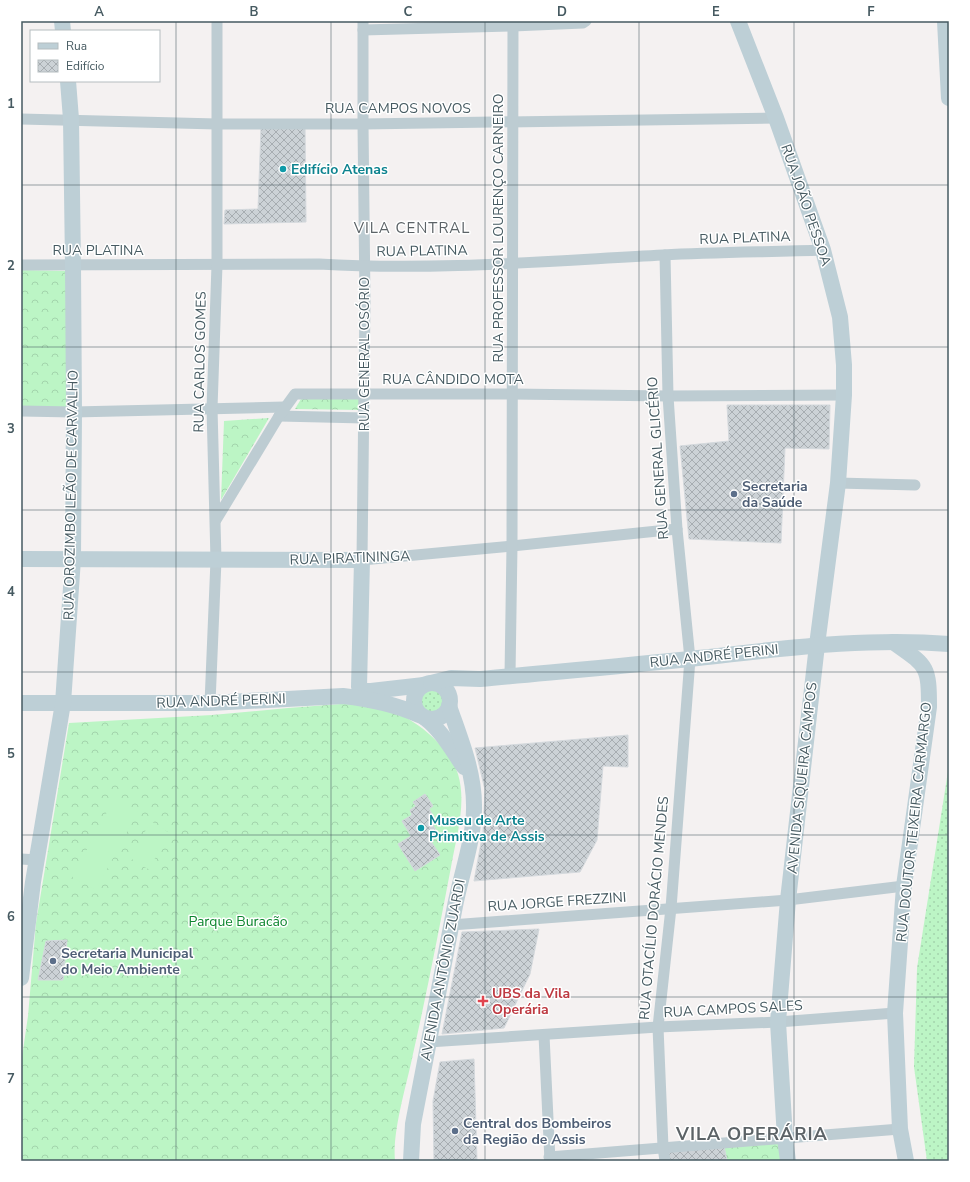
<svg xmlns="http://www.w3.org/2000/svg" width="970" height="1182" font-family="'Nunito Sans',sans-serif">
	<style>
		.grass { fill: url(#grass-dots) }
		.forest { fill: url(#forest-crowns) }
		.garden { fill: #bcf5c5 }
		.building { fill: url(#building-cross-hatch); stroke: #d4d9dd }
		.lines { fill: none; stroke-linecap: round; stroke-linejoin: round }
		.street { stroke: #bdccd2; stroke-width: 11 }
		.secondary { stroke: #bdcfd6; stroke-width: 16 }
		.grid { fill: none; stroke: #465a61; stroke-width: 1; stroke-opacity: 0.55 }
		.culture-dot { fill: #0f9aa8; stroke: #fff; stroke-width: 1.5 }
		.service-dot { fill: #5c6f8a; stroke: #fff; stroke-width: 1.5 }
		.health-dot { fill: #e0444e; stroke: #fff; stroke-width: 1.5 }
		.labels { text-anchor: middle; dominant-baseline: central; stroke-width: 3; stroke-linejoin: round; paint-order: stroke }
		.street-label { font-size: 14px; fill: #465a61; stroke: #fff }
		.culture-label { font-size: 14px; font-weight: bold; fill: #0d838f; stroke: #fff; text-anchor: start }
		.service-label { font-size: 14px; font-weight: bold; fill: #4e5e75; stroke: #fff; text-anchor: start }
		.park-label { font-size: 14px; fill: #0d862f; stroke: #fff }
		.health-label { font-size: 14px; font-weight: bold; fill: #be3a42; stroke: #fff; text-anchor: start }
		.neighbourhood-label { font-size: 15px; letter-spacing: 1px; fill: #5c6367; stroke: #fff }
		.district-label { font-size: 18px; font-weight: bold; letter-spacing: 1px; fill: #5c6367; stroke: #fff }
		.neatline { fill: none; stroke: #465a61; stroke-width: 1.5 }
		.grid-label { font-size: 13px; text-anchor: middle; font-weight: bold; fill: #465a61 }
	</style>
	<defs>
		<pattern id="grass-dots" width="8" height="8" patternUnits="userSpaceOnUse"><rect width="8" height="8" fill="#bcf5c5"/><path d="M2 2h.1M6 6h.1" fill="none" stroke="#a3d4ac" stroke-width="1.8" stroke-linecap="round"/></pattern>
		<pattern id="forest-crowns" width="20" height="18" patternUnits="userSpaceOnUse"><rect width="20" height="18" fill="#bcf5c5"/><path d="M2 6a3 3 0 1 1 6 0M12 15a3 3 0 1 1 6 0" fill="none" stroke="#a3d4ac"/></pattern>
		<pattern id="building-cross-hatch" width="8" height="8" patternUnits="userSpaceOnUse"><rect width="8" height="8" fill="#ccd2d6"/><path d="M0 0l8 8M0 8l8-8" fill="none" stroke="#a7adb1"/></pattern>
	</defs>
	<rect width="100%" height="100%" fill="#f4f1f1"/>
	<g class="grass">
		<circle cx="432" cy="701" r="13"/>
		<polygon points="949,765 949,1161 927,1161 914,1067 917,968"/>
	</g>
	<g class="forest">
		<polygon points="21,270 67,271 68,407 21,408"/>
		<polygon points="301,399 360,399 361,410 295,409"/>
		<polygon points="269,418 221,500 224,421"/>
		<path d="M354,703C363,705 374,705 384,708C412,716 449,745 458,774C467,804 456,838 451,867C439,930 427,992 413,1054C407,1084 392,1131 395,1161H21V1064L28,1016L36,923L69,723L212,715L288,708Z"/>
		<polygon points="779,1143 781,1161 668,1161 724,1146"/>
	</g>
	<g class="garden">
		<polygon points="114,799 138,811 96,890 72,877"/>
		<polygon points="151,821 171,834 148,869 130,858"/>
	</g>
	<g class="building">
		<polygon points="305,126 306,222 224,224 225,210 258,209 261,128"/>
		<polygon points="727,405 830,405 829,449 785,448 781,543 689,539 680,446 729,441"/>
		<polygon points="628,735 628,767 603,766 597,840 580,872 474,881 483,832 485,790 475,748"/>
		<polygon points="425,794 433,806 429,809 434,817 430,820 439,835 430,840 440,855 415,871 398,844 411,836 402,821 412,815 410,810 416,806 413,802"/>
		<polygon points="539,929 530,974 504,1028 442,1034 462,932"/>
		<polygon points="67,940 63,980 38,980 46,941"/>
		<polygon points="474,1059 477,1161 434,1161 433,1101 440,1062"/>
		<polygon points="724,1146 727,1161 669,1161 667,1151"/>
	</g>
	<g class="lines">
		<g class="street">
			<polyline points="363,21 363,124 365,301 362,560 512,546 677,529"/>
			<polyline points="363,30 513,26 583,23 586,21"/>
			<polyline points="21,119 217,124 363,124 776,118"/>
			<path d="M21,265L319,264C433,271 548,261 663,255C716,252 770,252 823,250"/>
			<polyline points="21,411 74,412 284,407"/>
			<polyline points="279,416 364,418"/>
			<polyline points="838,483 915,485"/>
			<polyline points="216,520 279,416 295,394 512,394 668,396 844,395"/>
			<polyline points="510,675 512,546 513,21"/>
			<polyline points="210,703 216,560 212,408 217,265 217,21"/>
			<polyline points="21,859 38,860"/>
			<polyline points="451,925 788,900 904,886"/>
			<polyline points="544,1035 550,1161"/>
			<polyline points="428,1042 658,1027 778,1022 895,1013"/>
			<polyline points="549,1157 900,1129"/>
			<polyline points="665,1161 663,1147 658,1027 671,908 690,659 677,529 668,396 665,255"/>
		</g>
		<g class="secondary">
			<polyline points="62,21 63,31"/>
			<polyline points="738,21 776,118 823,250 840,317 844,365 844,395 838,483 817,645 788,900 778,1022 785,1138 788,1161"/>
			<polyline points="945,21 949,98"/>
			<polyline points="21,559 362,560 359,687 363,691 371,691 424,685"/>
			<path d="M893,642C927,666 929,665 929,707L904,886L895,1013L900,1129L906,1161"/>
			<circle cx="432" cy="701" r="18"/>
			<path d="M431,683L451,678L480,679C553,672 625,666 698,658C781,649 865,637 949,644"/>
			<path d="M21,703H210L343,696C370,699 395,704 419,715"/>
			<path d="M425,718C442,731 452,750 464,767"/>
			<polyline points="21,978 33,882 63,703 73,559 74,412 73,265 71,119 68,81"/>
			<path d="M411,1161L413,1124C427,1051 441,979 455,906C461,875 475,836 474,805C474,771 460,738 449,706"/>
		</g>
	</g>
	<path class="grid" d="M176,21V1161M331,21V1161M485,21V1161M639,21V1161M794,21V1161M21,185H949M21,347H949M21,510H949M21,672H949M21,835H949M21,997H949"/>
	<g class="culture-dot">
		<circle cx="283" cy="169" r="4"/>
		<circle cx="421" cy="828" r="4"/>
	</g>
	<g class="service-dot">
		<circle cx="734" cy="494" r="4"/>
		<circle cx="53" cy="961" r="4"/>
		<circle cx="455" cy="1131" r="4"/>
	</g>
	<path class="health-dot" d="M481 995h4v4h4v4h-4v4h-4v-4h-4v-4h4z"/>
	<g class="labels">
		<g class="street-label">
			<text x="398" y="108">RUA CAMPOS NOVOS</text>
			<text transform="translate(806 205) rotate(71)">RUA JOÃO PESSOA</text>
			<text transform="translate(498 228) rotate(-90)">RUA PROFESSOR LOURENÇO CARNEIRO</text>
			<text transform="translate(745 238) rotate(-2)">RUA PLATINA</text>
			<text x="98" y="250">RUA PLATINA</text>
			<text transform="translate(422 251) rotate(-1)">RUA PLATINA</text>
			<text transform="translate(364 354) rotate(-90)">RUA GENERAL OSÓRIO</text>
			<text transform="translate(200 362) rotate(-89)">RUA CARLOS GOMES</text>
			<text x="453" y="379">RUA CÂNDIDO MOTA</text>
			<text transform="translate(658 458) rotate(-94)">RUA GENERAL GLICÉRIO</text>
			<text transform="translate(71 495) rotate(-89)">RUA OROZIMBO LEÃO DE CARVALHO</text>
			<text transform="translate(350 558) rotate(-2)">RUA PIRATININGA</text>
			<text transform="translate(714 656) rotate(-6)">RUA ANDRÉ PERINI</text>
			<text transform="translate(221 701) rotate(-2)">RUA ANDRÉ PERINI</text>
			<text transform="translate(802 778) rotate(-84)">AVENIDA SIQUEIRA CAMPOS</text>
			<text transform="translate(914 822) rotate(-84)">RUA DOUTOR TEIXEIRA CARMARGO</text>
			<text transform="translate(557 902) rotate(-4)">RUA JORGE FREZZINI</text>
			<text transform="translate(654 908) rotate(-85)">RUA OTACÍLIO DORÁCIO MENDES</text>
			<text transform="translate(443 970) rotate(-79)">AVENIDA ANTÔNIO ZUARDI</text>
			<text transform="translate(733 1009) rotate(-3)">RUA CAMPOS SALES</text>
		</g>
		<g class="culture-label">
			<text x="291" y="169">Edifício Atenas</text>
			<text x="429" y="820">Museu de Arte<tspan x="429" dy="16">Primitiva de Assis</tspan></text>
		</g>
		<g class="service-label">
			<text x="742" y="486">Secretaria<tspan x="742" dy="16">da Saúde</tspan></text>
			<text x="61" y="953">Secretaria Municipal<tspan x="61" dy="16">do Meio Ambiente</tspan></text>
			<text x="463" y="1123">Central dos Bombeiros<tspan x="463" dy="16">da Região de Assis</tspan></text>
		</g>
		<g class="park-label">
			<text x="238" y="921">Parque Buracão</text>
		</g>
		<g class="health-label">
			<text x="492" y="993">UBS da Vila<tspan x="492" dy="16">Operária</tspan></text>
		</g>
		<g class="neighbourhood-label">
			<text x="412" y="228">VILA CENTRAL</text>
		</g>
		<g class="district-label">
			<text x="752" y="1134">VILA OPERÁRIA</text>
		</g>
	</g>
	<rect width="970" height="1182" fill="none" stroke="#ffffff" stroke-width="44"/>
	<rect x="30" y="30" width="130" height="52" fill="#ffffff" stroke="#b5bdc0"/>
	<rect x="38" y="43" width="20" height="6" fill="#bdcfd6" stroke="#b5bdc0"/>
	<text x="66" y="50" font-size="12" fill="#465a61">Rua</text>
	<rect x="38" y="60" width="20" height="12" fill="url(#building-cross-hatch)" stroke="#b5bdc0"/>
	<text x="66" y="70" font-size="12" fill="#465a61">Edifício</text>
	<rect x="22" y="22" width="926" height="1138" class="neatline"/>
	<g class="grid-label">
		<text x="99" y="16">A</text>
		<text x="254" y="16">B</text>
		<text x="408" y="16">C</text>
		<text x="562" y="16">D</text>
		<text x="716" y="16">E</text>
		<text x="871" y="16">F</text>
		<text x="11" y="108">1</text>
		<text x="11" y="270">2</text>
		<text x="11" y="433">3</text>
		<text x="11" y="596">4</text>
		<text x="11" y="758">5</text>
		<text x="11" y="921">6</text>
		<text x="11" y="1083">7</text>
	</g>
</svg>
